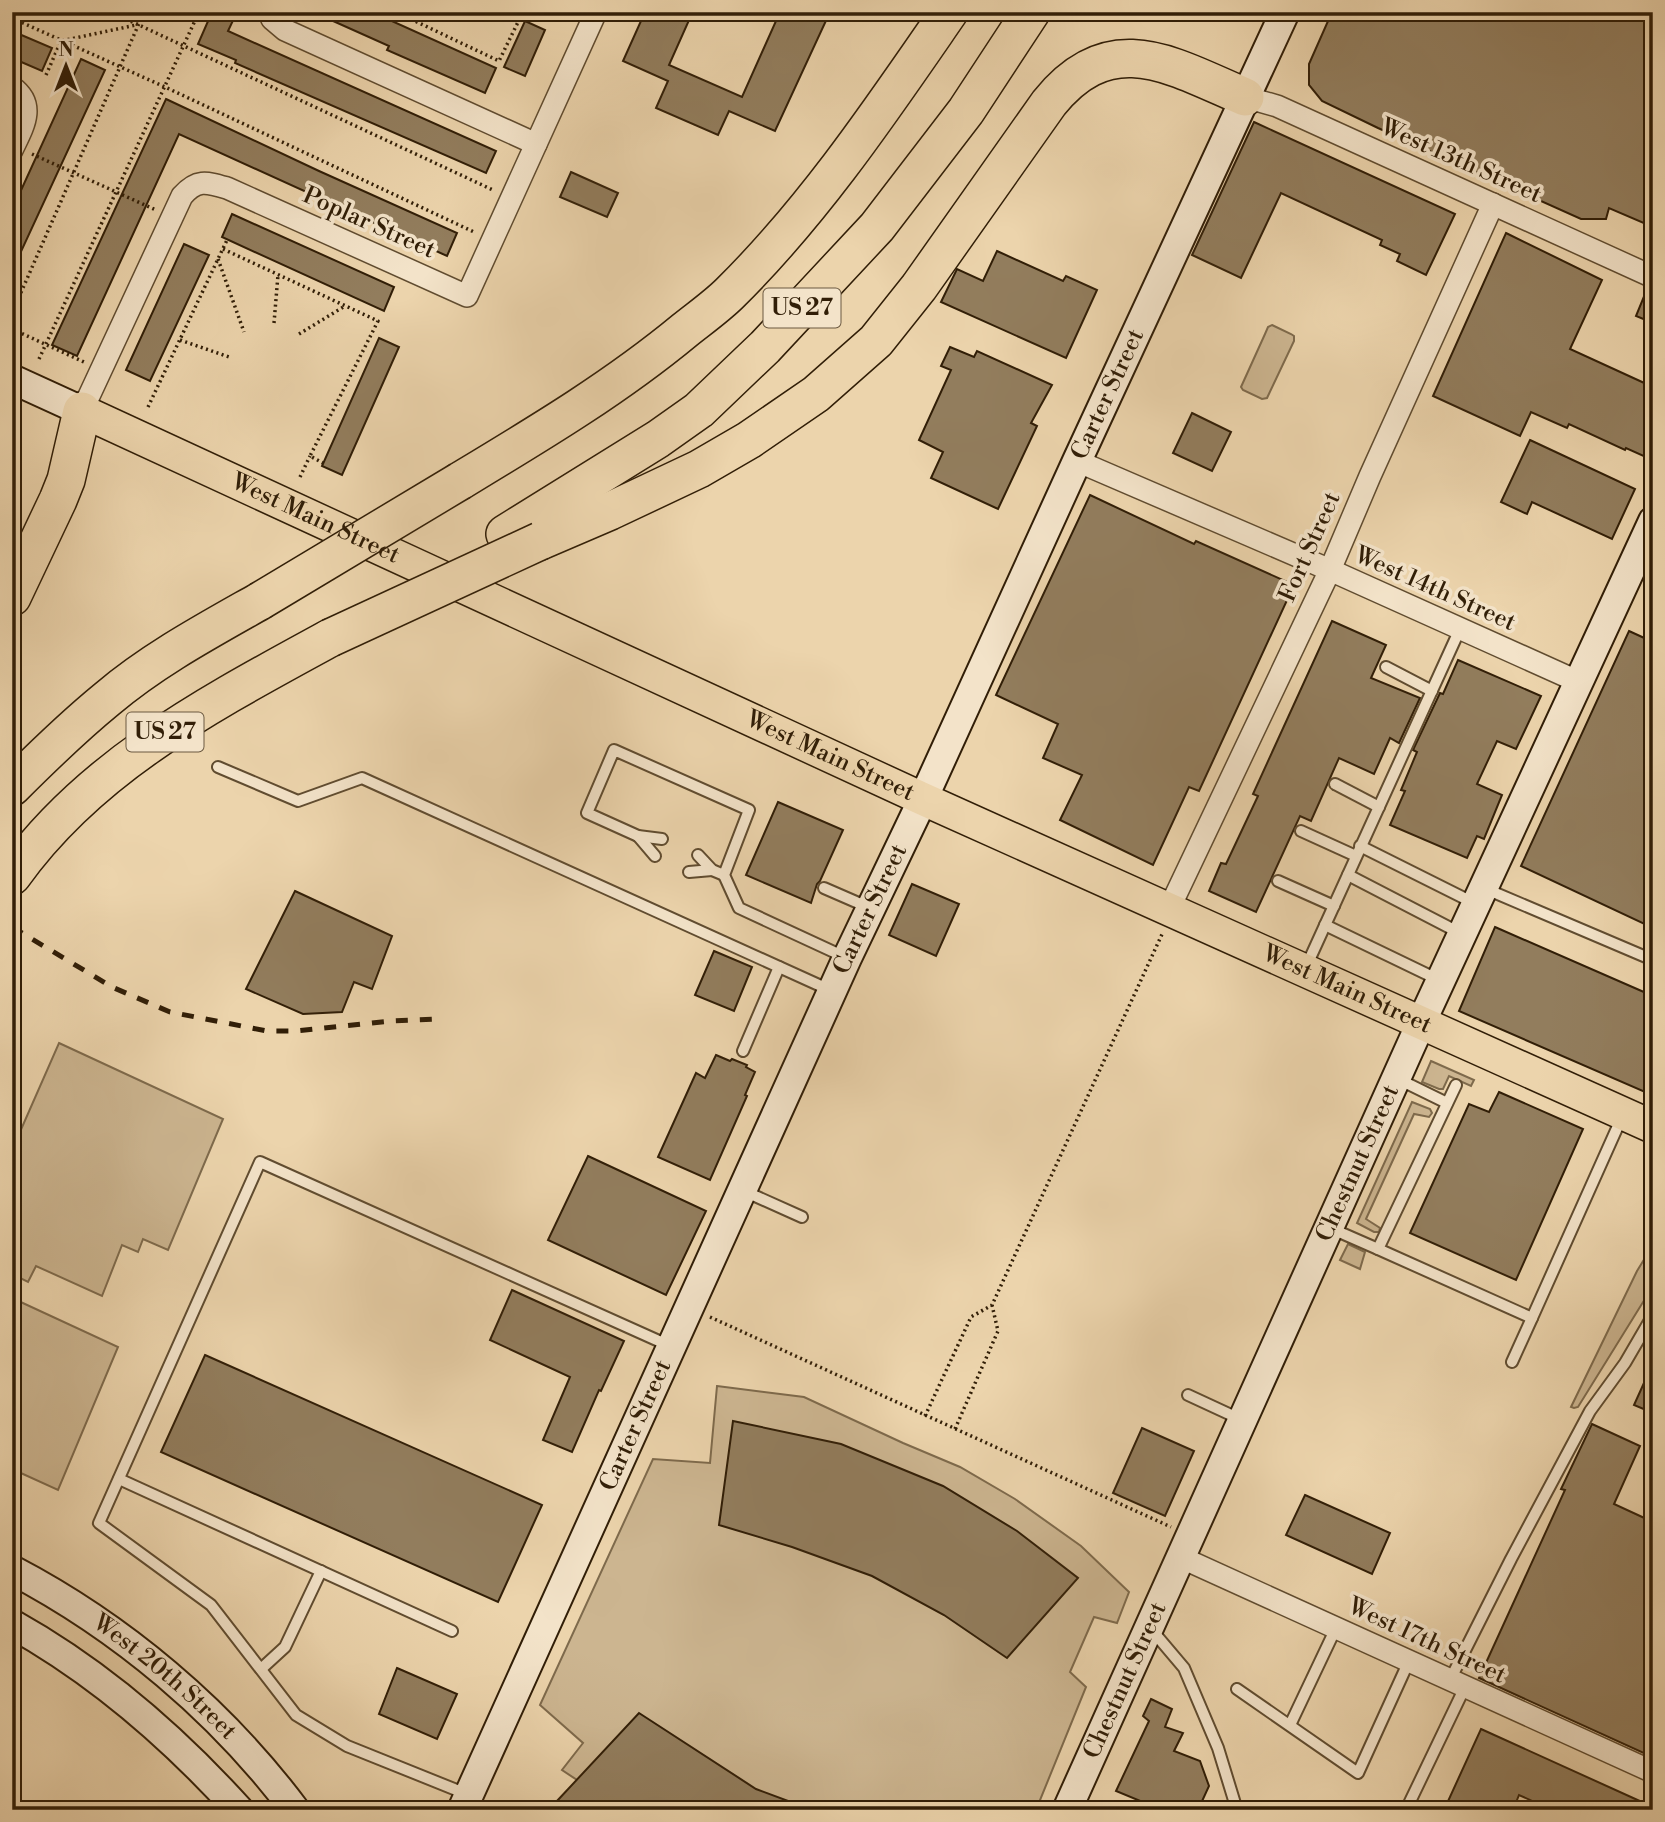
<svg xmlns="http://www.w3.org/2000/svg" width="1665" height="1822" font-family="'Libre Bodoni',serif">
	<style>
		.green { fill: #ccb590; stroke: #7e6a4c; stroke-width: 2 }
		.building { fill: #927d5d; stroke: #311e07; stroke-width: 2 }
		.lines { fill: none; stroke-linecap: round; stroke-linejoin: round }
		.lane-casing { stroke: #604c30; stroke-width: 14 }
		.street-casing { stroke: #604c30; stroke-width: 24 }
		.secondary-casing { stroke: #311e07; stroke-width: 32 }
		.primary-casing { stroke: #311e07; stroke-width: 35 }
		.highway-casing { stroke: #311e07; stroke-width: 40 }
		.path { stroke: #311e07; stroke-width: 3.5; stroke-dasharray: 2 3.5; stroke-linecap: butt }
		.lane { stroke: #f3e3c9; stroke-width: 10 }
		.street { stroke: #f3e3c9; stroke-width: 21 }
		.secondary { stroke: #f3e3c9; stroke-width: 28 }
		.primary { stroke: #ecd4ac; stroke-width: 32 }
		.highway { stroke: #ecd4ac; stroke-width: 37 }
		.rail { stroke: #311e07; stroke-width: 5; stroke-dasharray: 12 12; stroke-linecap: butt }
		.highway-bridge-casing { stroke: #311e07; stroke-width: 40; stroke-linecap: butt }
		.highway-bridge { stroke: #ecd4ac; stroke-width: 37 }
		.labels { text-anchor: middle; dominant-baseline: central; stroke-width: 7; stroke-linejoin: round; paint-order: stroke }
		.shield { fill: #f3e3c9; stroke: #6b5941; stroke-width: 2 }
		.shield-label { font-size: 23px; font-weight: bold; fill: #311e07 }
		.street-label { font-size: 24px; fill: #311e07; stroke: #f3e3c9 }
	</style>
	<rect width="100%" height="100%" fill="#ecd4ac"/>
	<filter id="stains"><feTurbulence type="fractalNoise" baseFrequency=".00286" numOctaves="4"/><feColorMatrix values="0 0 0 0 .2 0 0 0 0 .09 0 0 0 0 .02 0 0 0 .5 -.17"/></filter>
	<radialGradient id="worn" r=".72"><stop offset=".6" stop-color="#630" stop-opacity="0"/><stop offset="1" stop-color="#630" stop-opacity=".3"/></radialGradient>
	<g class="green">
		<polygon points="1272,325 1291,334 1294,336 1294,341 1267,398 1262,399 1243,390 1241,387 1265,334 1268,327"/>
		<polygon points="59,1043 223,1119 168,1250 143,1239 138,1252 122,1245 102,1296 36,1266 28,1282 12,1274 12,1150"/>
		<polygon points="1431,1061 1474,1080 1471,1086 1449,1076 1443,1089 1439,1089 1422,1082"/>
		<polygon points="1412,1102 1430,1109 1432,1113 1429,1117 1414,1114 1366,1219 1380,1228 1379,1232 1374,1232 1357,1223"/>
		<polygon points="1348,1244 1365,1252 1360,1269 1340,1260"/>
		<polygon points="1653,1245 1653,1286 1578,1407 1574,1408 1571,1407 1637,1271"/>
		<polygon points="12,1298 118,1347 58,1490 12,1469"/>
		<polygon points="717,1386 804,1397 903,1443 960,1467 1015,1499 1081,1546 1129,1592 1117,1623 1094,1617 1070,1672 1086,1687 1036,1810 568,1810 577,1780 562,1770 583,1743 540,1705 653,1459 710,1463"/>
	</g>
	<g class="building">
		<polygon points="212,12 237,12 228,31 496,151 486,173 235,63 236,60 198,44"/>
		<polygon points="313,12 372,12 496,68 485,93 387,50 389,46"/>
		<polygon points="645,12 678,12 690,18 669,65 742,97 780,12 830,12 775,131 729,111 718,135 656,108 668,81 623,61"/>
		<polygon points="1332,12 1653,12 1653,227 1609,208 1606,219 1581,219 1378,128 1322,101 1309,85 1309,64"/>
		<polygon points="525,21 545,30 525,76 504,67"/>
		<polygon points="12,31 52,48 42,71 12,58"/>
		<polygon points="81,59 105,70 12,271 12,210"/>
		<polygon points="166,99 319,171 457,233 447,256 179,134 77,356 52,345"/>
		<polygon points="1254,122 1455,214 1426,275 1397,261 1400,254 1380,245 1382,240 1281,193 1241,278 1192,255"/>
		<polygon points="571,172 618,193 607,217 560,197"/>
		<polygon points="232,214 394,287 384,311 222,237"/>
		<polygon points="1506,233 1602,280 1570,349 1653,387 1653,448 1648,458 1626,448 1625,450 1569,424 1567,428 1531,412 1520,436 1433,396"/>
		<polygon points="184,244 209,255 150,381 126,370"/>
		<polygon points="997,251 1063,281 1066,276 1097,290 1066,358 941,302 957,269 983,281"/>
		<polygon points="1647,289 1653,290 1653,323 1636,316"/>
		<polygon points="379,338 399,347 342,475 322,466"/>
		<polygon points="950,347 974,357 977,351 1052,385 1031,423 1037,426 998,509 931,478 943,452 919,440 951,370 941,366"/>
		<polygon points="1192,413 1231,432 1212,471 1173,453"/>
		<polygon points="1530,440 1635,489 1612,539 1532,502 1527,514 1501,502"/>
		<polygon points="1090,495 1194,544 1196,541 1294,585 1199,791 1189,787 1153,865 1060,820 1082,775 1043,758 1058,724 996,695"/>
		<polygon points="1332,621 1386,645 1371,678 1420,698 1399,743 1390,738 1374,774 1339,758 1311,821 1300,816 1256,912 1209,891 1221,863 1226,864 1258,796 1253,794"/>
		<polygon points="1629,631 1653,642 1653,928 1521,866"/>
		<polygon points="1458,660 1541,696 1516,749 1497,741 1477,784 1502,795 1484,839 1477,836 1467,858 1390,825 1405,791 1401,790 1417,752 1413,750 1440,693 1443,694"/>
		<polygon points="778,802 843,830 820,881 817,884 811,903 746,875"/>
		<polygon points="912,884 959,904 936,956 889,935"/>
		<polygon points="295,891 392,936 372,989 354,982 342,1012 303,1014 246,989"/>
		<polygon points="1495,927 1653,996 1653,1075 1645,1092 1459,1011"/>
		<polygon points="714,951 752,967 734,1011 695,995"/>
		<polygon points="716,1055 730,1061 732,1059 747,1065 746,1067 755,1072 745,1095 747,1096 710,1180 658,1157 696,1073 705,1078"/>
		<polygon points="1499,1092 1583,1129 1516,1280 1410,1233 1469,1104 1489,1112"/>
		<polygon points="588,1156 706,1211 666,1295 548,1240"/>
		<polygon points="512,1290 624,1341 601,1391 599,1390 572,1452 543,1440 570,1377 490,1340"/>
		<polygon points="205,1355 542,1505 498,1602 161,1452"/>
		<polygon points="1653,1363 1653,1413 1634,1405"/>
		<polygon points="733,1421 841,1444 943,1486 1017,1531 1078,1578 1007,1658 944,1615 872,1576 792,1547 719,1525"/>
		<polygon points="1592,1424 1640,1446 1614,1504 1653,1522 1653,1745 1648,1755 1479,1678 1565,1490 1561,1489"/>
		<polygon points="1142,1428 1194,1451 1165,1516 1113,1493"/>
		<polygon points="1305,1495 1390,1533 1372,1574 1286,1535"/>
		<polygon points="397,1668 457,1694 437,1739 379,1714"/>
		<polygon points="1151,1699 1172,1709 1165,1727 1183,1733 1174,1751 1200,1761 1209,1786 1198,1810 1162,1810 1116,1791 1149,1721 1143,1716"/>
		<polygon points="639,1713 756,1789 807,1808 807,1810 568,1810 557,1801"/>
		<polygon points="1481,1729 1653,1807 1653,1810 1552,1810 1519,1795 1513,1810 1444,1810"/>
	</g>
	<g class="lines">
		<g class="lane-casing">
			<g id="lane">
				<polyline points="1386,667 1432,691"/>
				<polyline points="218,767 298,801 362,778 832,991"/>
				<polyline points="1335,784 1379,807"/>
				<polyline points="1301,831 1356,856"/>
				<polyline points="638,836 655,856"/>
				<polyline points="662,839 638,836 587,813 614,750 749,810 724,875 739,908 847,958"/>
				<polyline points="1360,846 1476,904"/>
				<polyline points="698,855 712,870 724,875"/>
				<polyline points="689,872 712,870"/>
				<polyline points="1348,875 1460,933"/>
				<polyline points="1278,881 1334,906"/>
				<polyline points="824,888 870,908"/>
				<polyline points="1486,889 1653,960"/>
				<polyline points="1325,925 1439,980"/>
				<polyline points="1306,967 1460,629"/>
				<polyline points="743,1051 779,967"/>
				<polyline points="1396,1078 1447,1103"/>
				<polyline points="1456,1085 1378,1249 1532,1318 1622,1117"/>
				<polyline points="744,1191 802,1217"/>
				<polyline points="1330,1228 1378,1249"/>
				<polyline points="1512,1362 1532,1318"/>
				<polyline points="1188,1395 1242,1420"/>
				<polyline points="119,1479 452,1631"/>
				<polyline points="1151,1629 1184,1668 1218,1748 1237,1810"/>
				<polyline points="261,1669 285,1647 321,1571"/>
				<polyline points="1450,1680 1511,1559 1590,1411 1625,1363 1653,1315"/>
				<polyline points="1237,1689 1358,1773 1409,1661"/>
				<polyline points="1290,1725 1336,1628"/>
				<polyline points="469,1795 347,1746 296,1715 211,1605 99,1523 260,1162 670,1346"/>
				<polyline points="1406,1810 1465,1687"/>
			</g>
		</g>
		<g class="street-casing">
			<g id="street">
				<polyline points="269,12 272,19 285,30 536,144"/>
				<path d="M12,87C37,105 23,127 12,150"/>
				<polyline points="1245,97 1277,106 1653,277"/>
				<path d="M82,411L182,196C197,179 206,182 227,188L467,296L596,12"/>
				<polyline points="1077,461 1330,570 1579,682"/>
				<polyline points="1169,909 1330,570 1370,476 1493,204"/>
				<polyline points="1180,1557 1653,1772"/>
			</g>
		</g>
		<g class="secondary-casing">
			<g id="secondary">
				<polyline points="12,379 82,411"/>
				<path id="s1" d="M12,1570C121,1627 221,1711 295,1810"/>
				<path d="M12,1624C98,1672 173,1737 239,1810"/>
				<path id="s2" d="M462,1810L847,958L923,799L1077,461L1285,12"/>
				<path id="s3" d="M1067,1810L1421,1023L1653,521"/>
			</g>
		</g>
		<g class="primary-casing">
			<g id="primary">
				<path id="s4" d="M82,411L923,799L1653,1127"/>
			</g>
		</g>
		<g class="highway-casing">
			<g id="highway">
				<path d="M460,481C538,434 615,388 685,330C700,318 717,306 730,293C815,209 882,109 949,12"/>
				<polyline points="505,534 658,439 699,410 765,347 877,227 966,111 1031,12"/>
				<path d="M540,541L610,511L699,469L749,440L816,394L876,341L919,287L1049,103C1111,26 1172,66 1245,97"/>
				<polyline points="12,597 58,500 66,480 82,411"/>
				<path d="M12,787C43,756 74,726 107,699C153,660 207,631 260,601"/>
				<path d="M12,876C91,765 213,702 330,638"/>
			</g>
		</g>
		<g class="path">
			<polyline points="111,12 493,190"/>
			<polyline points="396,12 499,61 520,18 508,12"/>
			<polyline points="12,18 165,87 474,232"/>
			<polyline points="46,75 61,41 136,25"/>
			<polyline points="32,154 156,210"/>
			<polyline points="223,249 378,321 310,456 323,463"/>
			<polyline points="218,259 244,332"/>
			<polyline points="12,313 144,12"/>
			<polyline points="274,323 278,275"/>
			<polyline points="12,329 84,362"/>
			<polyline points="299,334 345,306"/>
			<polyline points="180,340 232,358"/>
			<polyline points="39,359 199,12"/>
			<polyline points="148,407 227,240"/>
			<polyline points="300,477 310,456"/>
			<polyline points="710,1317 1171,1527"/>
			<polyline points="925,1416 971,1317 992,1305 1163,932"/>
			<polyline points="955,1429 998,1331 992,1305"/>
		</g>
		<use href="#lane" class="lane"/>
		<use href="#street" class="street"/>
		<use href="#secondary" class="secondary"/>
		<use href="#primary" class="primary"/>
		<use href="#highway" class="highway"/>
		<polyline class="rail" points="12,927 112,987 170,1012 267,1031 296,1031 390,1021 441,1019"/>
		<g class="highway-bridge-casing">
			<g id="highway-bridge">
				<polyline points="260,601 460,481"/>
				<polyline points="330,638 540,541"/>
			</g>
		</g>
		<use href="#highway-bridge" class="highway-bridge"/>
	</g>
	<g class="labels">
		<g class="shield">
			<rect x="763.5" y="288.5" width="77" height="39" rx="5"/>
			<rect x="126.5" y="712.5" width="77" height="39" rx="5"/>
		</g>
		<g class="shield-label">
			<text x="802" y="308">US 27</text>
			<text x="165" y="732">US 27</text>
		</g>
		<g class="street-label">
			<text transform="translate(1461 161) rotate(24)">West 13th Street</text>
			<text transform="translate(369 223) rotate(24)">Poplar Street</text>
			<text stroke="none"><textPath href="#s2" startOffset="1556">Carter Street</textPath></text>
			<text stroke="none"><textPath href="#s4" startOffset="257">West Main Street</textPath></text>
			<text transform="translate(1310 547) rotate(-66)">Fort Street</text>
			<text transform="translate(1435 589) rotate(24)">West 14th Street</text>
			<text stroke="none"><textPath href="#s4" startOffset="824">West Main Street</textPath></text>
			<text stroke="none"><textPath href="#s2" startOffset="989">Carter Street</textPath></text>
			<text stroke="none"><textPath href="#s4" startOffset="1391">West Main Street</textPath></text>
			<text stroke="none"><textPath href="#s3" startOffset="709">Chestnut Street</textPath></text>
			<text stroke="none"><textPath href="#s2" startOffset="422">Carter Street</textPath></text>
			<text transform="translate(1427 1641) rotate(25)">West 17th Street</text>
			<text stroke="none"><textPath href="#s1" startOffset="187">West 20th Street</textPath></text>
			<text stroke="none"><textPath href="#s3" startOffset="142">Chestnut Street</textPath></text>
		</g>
	</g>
	<rect width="1665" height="1822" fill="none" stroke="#ecd4ac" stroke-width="42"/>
	<rect x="14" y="14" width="1637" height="1794" fill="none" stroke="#311e07" stroke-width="3.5"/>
	<rect x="21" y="21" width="1623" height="1780" fill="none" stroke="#311e07" stroke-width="2"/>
	<g transform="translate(66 66)" stroke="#f3e3c9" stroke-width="5" paint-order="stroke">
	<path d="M0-5L12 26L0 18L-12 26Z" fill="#311e07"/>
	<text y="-10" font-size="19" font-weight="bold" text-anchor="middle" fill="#311e07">N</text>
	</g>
	<rect width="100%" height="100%" filter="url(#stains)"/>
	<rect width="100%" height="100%" fill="url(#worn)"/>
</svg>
